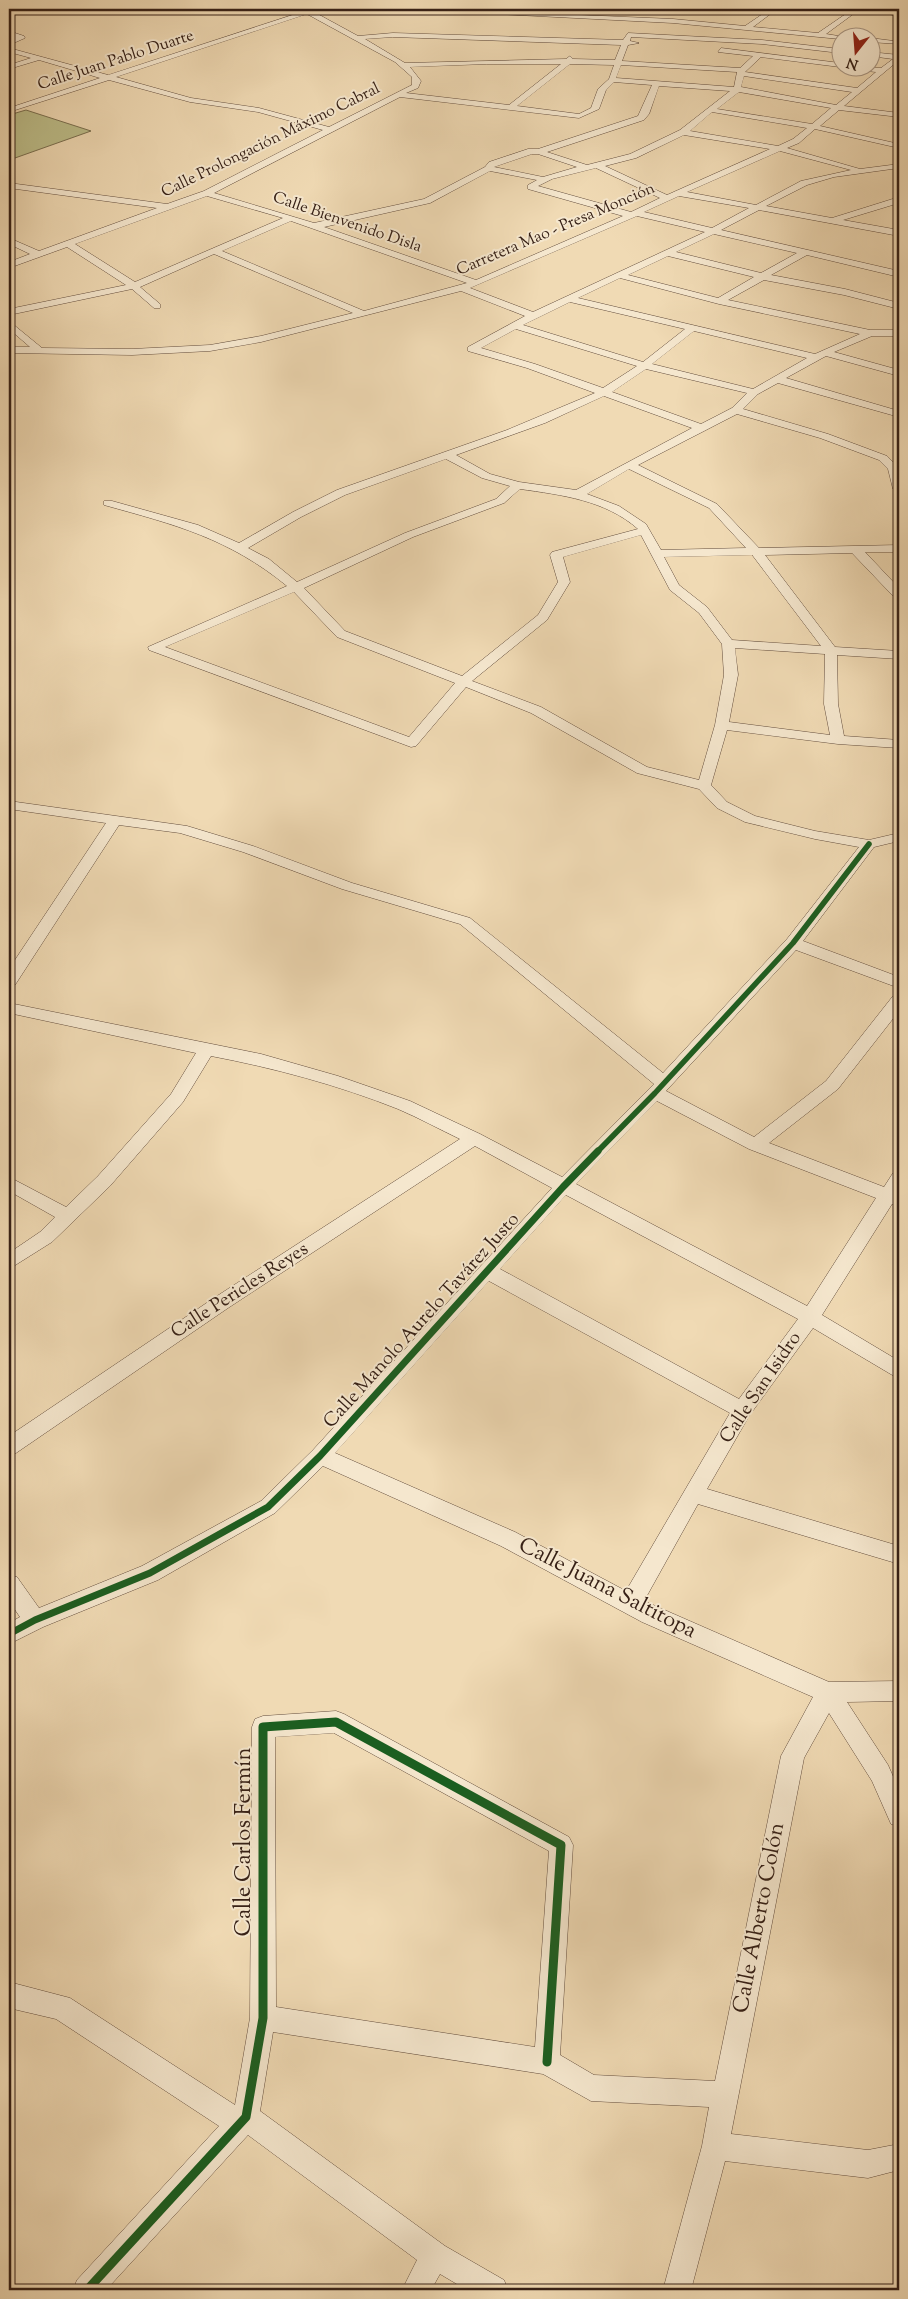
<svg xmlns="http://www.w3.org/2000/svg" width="908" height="2299" font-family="'Sorts Mill Goudy',serif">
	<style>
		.green { fill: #bdbe8a; stroke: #7a6f50 }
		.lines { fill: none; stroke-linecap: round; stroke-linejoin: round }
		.street-casing { stroke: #644e3e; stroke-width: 1 }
		.street { fill: #f5e7ce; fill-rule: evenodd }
		.cycleway-far2-casing { stroke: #f5e7ce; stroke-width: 8 }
		.cycleway-far1-casing { stroke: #f5e7ce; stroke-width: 10 }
		.cycleway-casing { stroke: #f5e7ce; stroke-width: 12 }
		.cycleway-far2 { stroke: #1b5e20; stroke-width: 5.5 }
		.cycleway-far1 { stroke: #1b5e20; stroke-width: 7 }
		.cycleway { stroke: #1b5e20; stroke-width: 9 }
		.labels { text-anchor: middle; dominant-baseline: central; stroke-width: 4; stroke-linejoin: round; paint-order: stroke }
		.far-street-label { font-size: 16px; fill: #362016; stroke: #f5e7ce }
		.street-label { font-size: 19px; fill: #362016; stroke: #f5e7ce }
		.near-street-label { font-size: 22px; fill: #362016; stroke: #f5e7ce }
	</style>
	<rect width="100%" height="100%" fill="#f0dab4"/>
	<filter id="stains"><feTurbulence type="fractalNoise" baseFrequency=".004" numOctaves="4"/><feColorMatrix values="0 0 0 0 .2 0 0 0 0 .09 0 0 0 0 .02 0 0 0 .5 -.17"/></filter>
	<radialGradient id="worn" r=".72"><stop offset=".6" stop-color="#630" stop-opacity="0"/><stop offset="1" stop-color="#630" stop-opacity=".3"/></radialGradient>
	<polygon class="green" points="26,110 91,131 15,158 9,155 9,115"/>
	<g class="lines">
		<g class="street-casing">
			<g id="street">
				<path d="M311,9H320L314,12L358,36L393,33L623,40L628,33L762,40L840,49V53L762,44L631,37L630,41L639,43L628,45L622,61L740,68L753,56L718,52L721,48L840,63V67L761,57L745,72L857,88L876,72L857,70L854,68H881L893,59L870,56V52L899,55V60L844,106L899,113V117L839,110L820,126L899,144V148L815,129L799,143L787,148L860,169L899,164V168L834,177L807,185L766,206L832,218L899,197V203L843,220L899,230V236L759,210L721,230L899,271V277L807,255L771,275L845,289L899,303V309L844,295L764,280L728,300L870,330H899V336H872L834,352L899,370V376L826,356L786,378L899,411V417L778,383L758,394L743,409L828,434L887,456L899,468V492L893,489L888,469L879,460L820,438L737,414L638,465L717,504L759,548L899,545V552H865L899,588V599L895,598L852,553L765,555L835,647L899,651V659L837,655L838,704L844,736L899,740V748L838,744L727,730L711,785L727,802L755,816L815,831L869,840L899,833V841L874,847L803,941L899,977V988L796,950L666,1091L754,1137L826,1081L893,996L899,995V1011L838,1089L769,1143L884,1187L893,1173L899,1172V1207L892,1204L822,1315L899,1361V1379L813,1328L749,1416L707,1489L899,1546V1564L698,1504L644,1601L829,1682L899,1681V1701L847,1702L888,1765L899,1790V1827L891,1824L872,1781L829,1713L804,1758L731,2134L868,2150L899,2144V2170L868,2178L725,2161L691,2290H663L702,2146L709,2107L591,2101L543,2074L273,2032L260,2111L445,2246L504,2280L508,2290H467L440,2274L431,2290H402L417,2260L248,2135L106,2290H73L77,2280L219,2126L56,2019L9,2008V1982L70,1998L235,2105L250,2018L252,1727L255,1719L263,1716L336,1711L344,1714L569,1837L573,1845L560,2055L594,2075L715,2081L781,1756L813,1697L642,1622L501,1546L323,1466L275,1513L158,1580L43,1627L9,1644V1623L20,1617L9,1601V1575L17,1577L39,1608L142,1566L261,1501L313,1450L552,1188L475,1146L228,1308L16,1453L9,1455V1436L214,1298L460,1139C439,1129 419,1118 398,1109C338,1085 274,1068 211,1056L183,1102L110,1186L52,1242L9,1269V1253L40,1232L55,1217L9,1191V1177L66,1207L98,1176L171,1094L196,1053L9,1013V1003L261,1054L338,1076L410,1101L480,1134L562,1177L654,1084L460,924L342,889L243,852L180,833L119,825L15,985L9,986V969L106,823L9,809V801L187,826L253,846L352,883L470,918L663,1073L787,939L859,847L815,839L745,822L717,808L699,789L637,773L531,713L466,687L416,746L411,747L149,650L148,647L287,586C228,538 176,525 104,505V501H112L198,525L239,543L293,512L337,490L507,430L595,393L527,368L468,351V347L525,316L461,291L261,342L210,351L132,355L9,353V347H30L9,329V321L42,348L132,349L210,345L261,336L353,313L214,254L140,287L160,304V308H154L132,289L9,315V309L126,285L67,247L9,268V262L30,254L9,244V238L39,251L157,208L9,188V183L167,204L204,191L323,130L258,112L190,102L109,80L9,112V108L100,78L39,60L9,69V65L31,58L9,52V48L108,75ZM307,14L395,62L412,77V85L329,127L259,108L191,98L116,77ZM393,37L621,45L615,60L573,59L570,56L566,59L405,63L365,39ZM487,64H561L509,105L406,93L418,88L421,81L410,67ZM570,64L614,65L609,79L598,89L591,108L579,114L517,106ZM621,65L737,72L734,87L616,78ZM744,76L852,92L836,105L741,87ZM614,82L652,85L638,116L538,149H528L489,162L485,167L424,199L314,223L214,193L400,97L579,118L599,109L606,90ZM659,86L730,91L680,130L630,154L587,165L547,152L644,120L649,114ZM739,92L831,108L812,124L717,109ZM712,112L807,128L793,139L778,146L690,131ZM684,135L770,149L667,195L605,166L636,158ZM780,151L851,170L801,181L756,205L687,192ZM532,154H538L577,167L543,177L494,167ZM596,168L660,198L631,212L538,186L552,179ZM490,171L537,180L528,185V189L623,216L476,280L324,227L430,203ZM207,196L283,218L135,282L75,244ZM679,196L749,208L712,228L644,212ZM637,216L705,232L533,312L470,288ZM291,221L467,283L364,311L222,251ZM714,234L797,253L761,273L676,252ZM668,256L754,277L718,298L628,275ZM620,278L719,304L860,334L815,354L578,298ZM570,302L685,329L643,362L523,325ZM516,329L637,366L603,388L535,364L481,348ZM694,331L807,358L753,389L652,364ZM646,369L747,393L732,408L701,424L612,392ZM604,396L692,428L576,490L519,482L490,474L456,455L545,423ZM446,459L482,478L510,486L496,499L405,533L297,582L269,559L248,548L301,517L345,495ZM629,469L709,508L746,548L661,550L646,524L619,506L587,494ZM520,489C562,495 605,500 638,529L552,552L550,555L558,582L538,615L462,676L345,631L304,588L413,537L504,503ZM641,535L670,590L699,613L722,644L724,675L715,725L699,780L647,767L541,707L472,681L547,620L570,582L563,557ZM753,555V556L821,646L732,640L707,607L679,585L664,557ZM294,592L337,637L455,683L409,737L165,647ZM735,648L825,654L824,704L830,735L729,722L738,675ZM657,1101L749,1149L876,1198L807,1306L576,1184ZM566,1195L798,1319L739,1399L500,1269ZM489,1281L730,1413L626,1591L515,1532L335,1453ZM334,1733L549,1851L535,2047L276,2007L275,1737Z"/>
				<polygon points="436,9 673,19 745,26 770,9 777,9 753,27 818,33 853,9 860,9 826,34 851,38 840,38 840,39 673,23 439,11"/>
				<polygon points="868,9 899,12 899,16 871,11"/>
				<polygon points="9,31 24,36 25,38 9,45 9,41 15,38 9,35"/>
				<polygon points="870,38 894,41 899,38 899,44 870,42"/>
			</g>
		</g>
		<use href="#street" class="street"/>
		<g class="cycleway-far2-casing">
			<polyline id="cycleway-far2" points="597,1152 655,1093 793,943 869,844"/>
		</g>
		<g class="cycleway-far1-casing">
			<polyline id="cycleway-far1" points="9,1634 35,1620 150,1573 268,1507 320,1456 563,1187 598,1151"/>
		</g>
		<g class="cycleway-casing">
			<polyline id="cycleway" points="87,2290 246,2117 263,2018 263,1727 336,1722 561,1845 547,2062"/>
		</g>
		<use href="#cycleway-far2" class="cycleway-far2"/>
		<use href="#cycleway-far1" class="cycleway-far1"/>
		<use href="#cycleway" class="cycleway"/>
	</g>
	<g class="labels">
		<g class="far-street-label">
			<text transform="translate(116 61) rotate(-18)">Calle Juan Pablo Duarte</text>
			<text transform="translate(271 141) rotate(-26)">Calle Prolongación Máximo Cabral</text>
			<text transform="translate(347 223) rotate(19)">Calle Bienvenido Disla</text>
			<text transform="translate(556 230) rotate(-23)">Carretera Mao - Presa Monción</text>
		</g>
		<g class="street-label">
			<text transform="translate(240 1291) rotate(-33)">Calle Pericles Reyes</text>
			<text transform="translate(422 1321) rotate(-48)">Calle Manolo Aurelo Tavárez Justo</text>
			<text transform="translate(761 1388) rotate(-56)">Calle San Isidro</text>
		</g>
		<g class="near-street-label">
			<text transform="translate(607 1589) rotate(27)">Calle Juana Saltitopa</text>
			<text transform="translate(245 1842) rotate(-90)">Calle Carlos Fermín</text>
			<text transform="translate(760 1918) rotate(-79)">Calle Alberto Colón</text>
		</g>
	</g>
	<rect width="908" height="2299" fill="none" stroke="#f0dab4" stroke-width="30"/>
	<rect x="10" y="10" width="888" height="2279" fill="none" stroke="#362016" stroke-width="2.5"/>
	<rect x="15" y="15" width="878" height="2269" fill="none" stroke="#362016"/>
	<g transform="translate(856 52) rotate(197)"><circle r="24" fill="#f5e7ce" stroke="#a99784"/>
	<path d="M0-4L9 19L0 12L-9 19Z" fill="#8f2418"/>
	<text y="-8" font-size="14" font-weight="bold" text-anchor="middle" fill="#362016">N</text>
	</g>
	<rect width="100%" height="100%" filter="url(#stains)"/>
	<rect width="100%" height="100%" fill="url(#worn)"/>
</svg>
